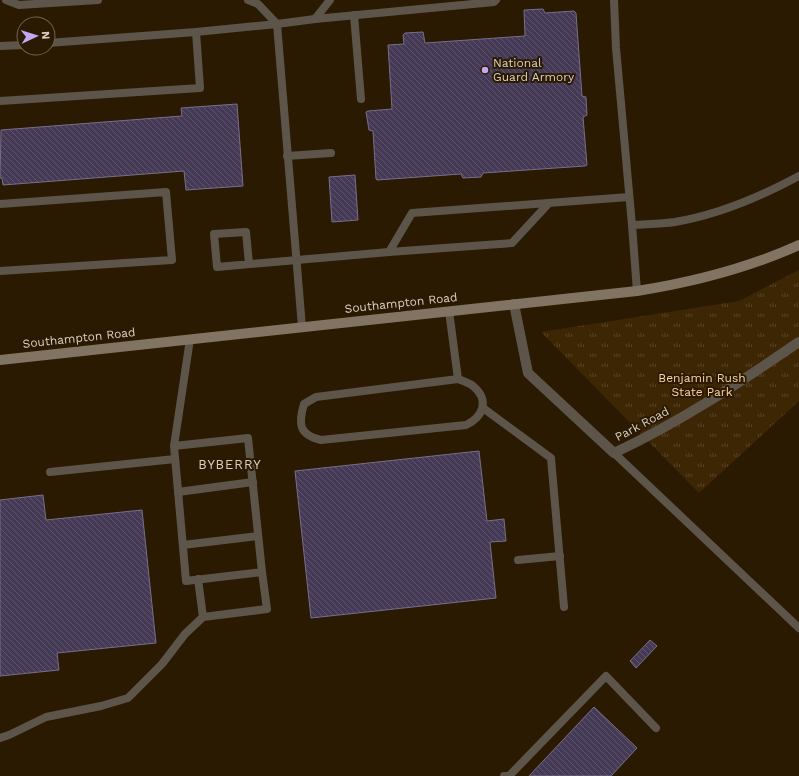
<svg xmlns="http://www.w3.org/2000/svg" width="799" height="776" font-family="'Work Sans',sans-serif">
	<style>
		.park { fill: url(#park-tufts) }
		.building { fill: url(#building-back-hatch); stroke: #786e8b }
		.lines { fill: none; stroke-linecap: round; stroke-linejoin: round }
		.lane { stroke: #5e554a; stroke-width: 8 }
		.street { stroke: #5e554a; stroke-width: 10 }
		.secondary { stroke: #827462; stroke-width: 10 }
		.poi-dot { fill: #c3a7f2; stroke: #2b1a02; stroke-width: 1.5 }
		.labels { text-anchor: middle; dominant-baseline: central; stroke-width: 4; stroke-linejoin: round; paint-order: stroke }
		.poi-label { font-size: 12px; fill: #dbcfc1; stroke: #2b1a02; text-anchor: start }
		.street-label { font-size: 12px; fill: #dbcfc1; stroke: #2b1a02 }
		.park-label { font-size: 12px; fill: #f9d2a3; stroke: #2b1a02 }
		.neighbourhood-label { font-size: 13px; letter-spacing: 1px; fill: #dbcfc1; stroke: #2b1a02 }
	</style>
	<defs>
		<pattern id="park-tufts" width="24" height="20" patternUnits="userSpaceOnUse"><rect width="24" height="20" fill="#3d2604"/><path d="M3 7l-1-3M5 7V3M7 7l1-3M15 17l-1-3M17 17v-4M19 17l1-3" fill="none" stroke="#584427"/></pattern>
		<pattern id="building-back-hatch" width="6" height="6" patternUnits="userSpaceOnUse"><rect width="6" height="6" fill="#443a55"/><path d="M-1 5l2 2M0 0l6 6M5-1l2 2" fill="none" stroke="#5e556c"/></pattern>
	</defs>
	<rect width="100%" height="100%" fill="#2b1a02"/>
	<polygon class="park" points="799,270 799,401 699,493 541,332 739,301"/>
	<g class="building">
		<polygon points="543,9 545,13 574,11 576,13 582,96 586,97 587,115 583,117 587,165 585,166 483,173 481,177 463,178 461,174 377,180 376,179 373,131 369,130 366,112 368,111 392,109 388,45 404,44 403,35 405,33 423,32 425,43 525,36 524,10"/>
		<polygon points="237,104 243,186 186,190 184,171 3,185 2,178 0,178 1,130 182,116 181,108"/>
		<polygon points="355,175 358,220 332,222 329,177"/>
		<polygon points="479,451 487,521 504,519 506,541 490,542 496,598 311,618 295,471"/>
		<polygon points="43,495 46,520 142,510 156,643 57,653 59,670 0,676 0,500"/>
		<polygon points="650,640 657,646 636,668 630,661"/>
		<polygon points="594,707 637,748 611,776 529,776"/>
	</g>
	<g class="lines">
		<g class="lane">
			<polyline points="6,0 19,5 98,0"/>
			<polyline points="248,0 258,4 277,24"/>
			<polyline points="614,0 616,48 632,225"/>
			<polyline points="354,15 361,99"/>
			<polyline points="315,19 494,2 496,0"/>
			<polyline points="48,43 196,32 277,24"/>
			<polyline points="0,46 24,45"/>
			<polyline points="0,101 200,88 196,32"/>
			<polyline points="287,156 331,153"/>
			<polyline points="0,204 166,192 172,260 0,271"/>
			<polyline points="389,252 512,243 549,203"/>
			<polyline points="249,264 246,232 214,234 217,267 389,252 412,213 629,197"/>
			<path d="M637,291L632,225C646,224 661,224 675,222C717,215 762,196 799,176"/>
			<path d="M449,311L458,379C463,381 469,383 473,386C490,400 483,417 466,425L321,440C299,435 298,424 304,404L316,397L458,379"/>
			<polyline points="302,327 277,24 315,19 330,0"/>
			<polyline points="483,408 551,458 564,607"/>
			<polyline points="174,446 248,438 262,572 186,581 174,446 190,339"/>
			<polyline points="614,453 799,628"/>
			<polyline points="50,472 175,459"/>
			<polyline points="178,492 253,482"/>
			<polyline points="183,545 258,536"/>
			<polyline points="518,560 560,556"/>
			<polyline points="198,579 203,617 267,609 262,572"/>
			<polyline points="0,738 9,735 46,717 101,706 128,698 162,664 185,634 203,617"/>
			<polyline points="504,776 509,776 606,676 656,728"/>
		</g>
		<path class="street" d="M514,304L528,373L614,453C680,422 739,383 799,342"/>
		<path class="secondary" d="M0,360L637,291C694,282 746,269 799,245"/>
	</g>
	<circle class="poi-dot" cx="485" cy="70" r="4"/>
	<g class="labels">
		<g class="poi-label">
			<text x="493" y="63">National<tspan x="493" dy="14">Guard Armory</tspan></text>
		</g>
		<g class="street-label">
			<text transform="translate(401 303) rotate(-6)">Southampton Road</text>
			<text transform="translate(79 338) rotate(-6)">Southampton Road</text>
			<text transform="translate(642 424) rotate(-28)">Park Road</text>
		</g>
		<g class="park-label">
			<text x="702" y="378">Benjamin Rush<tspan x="702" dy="14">State Park</tspan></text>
		</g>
		<g class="neighbourhood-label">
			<text x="230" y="464">BYBERRY</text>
		</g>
	</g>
	<g transform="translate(36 36) rotate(86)"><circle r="19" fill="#2b1a02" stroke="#71624e"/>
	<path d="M0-3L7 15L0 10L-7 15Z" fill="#c3a7f2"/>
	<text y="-6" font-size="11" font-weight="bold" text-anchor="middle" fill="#dbcfc1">N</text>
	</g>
</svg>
